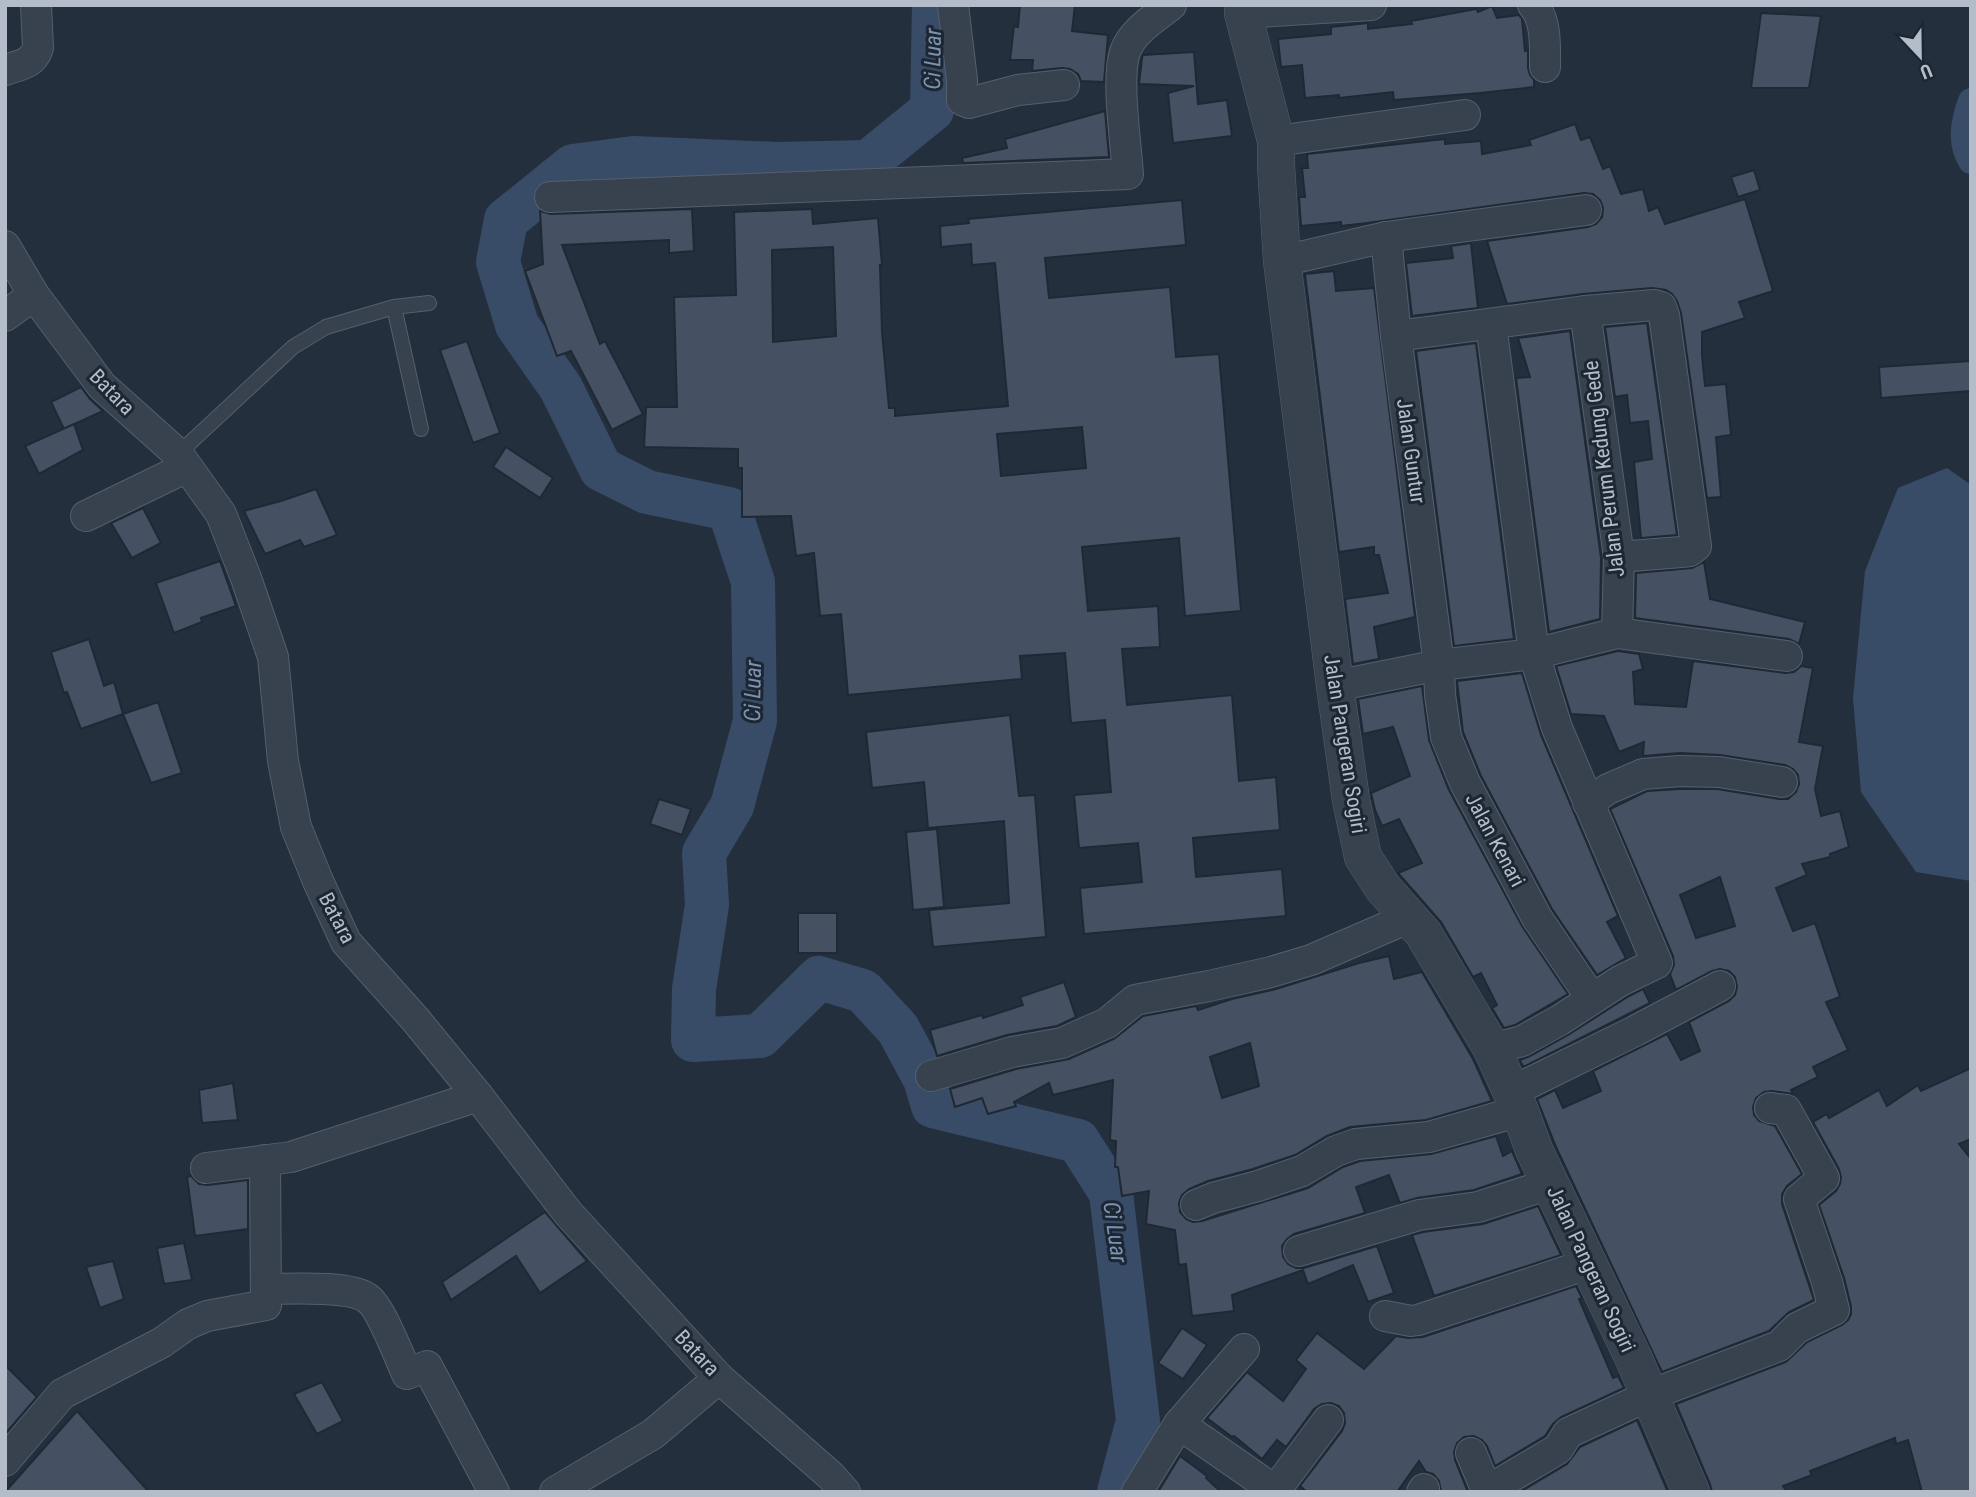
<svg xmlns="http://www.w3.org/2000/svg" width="1976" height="1497" font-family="'Roboto Condensed',sans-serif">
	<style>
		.water { fill: #394c67 }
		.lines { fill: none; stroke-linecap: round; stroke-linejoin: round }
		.canal { stroke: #394c67; stroke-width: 26 }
		.river { stroke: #394c67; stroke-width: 44 }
		.building { fill: #455162; stroke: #1f2835; stroke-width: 2; fill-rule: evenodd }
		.service-casing { stroke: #565f6c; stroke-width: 16 }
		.minor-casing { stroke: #565f6c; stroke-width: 32 }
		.tertiary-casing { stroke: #565f6c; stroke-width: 38 }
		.service { stroke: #38414e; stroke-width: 14 }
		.minor { stroke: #38414e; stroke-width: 30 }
		.tertiary { stroke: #38414e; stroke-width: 37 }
		.labels { text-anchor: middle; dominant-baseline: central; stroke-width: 6; stroke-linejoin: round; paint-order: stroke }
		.street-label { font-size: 21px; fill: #b4bcc9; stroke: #1d2633 }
		.water-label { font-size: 23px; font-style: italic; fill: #7c92b1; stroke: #1d2633 }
	</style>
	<rect width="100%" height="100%" fill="#242f3e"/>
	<polygon class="water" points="1947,468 1971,485 1971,881 1916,872 1861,792 1853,698 1865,571 1898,488"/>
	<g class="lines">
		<path class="canal" d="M1971,101C1964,120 1959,142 1971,161"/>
		<polyline class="river" points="934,5 932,110 868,162 778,164 633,158 573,166 506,220 498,262 517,325 561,388 601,469 647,492 729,509 753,582 755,721 732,806 704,853 707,905 694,989 693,1040 760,1036 819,978 863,991 898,1029 925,1079 933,1106 1078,1141 1111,1193 1138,1421 1119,1492"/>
	</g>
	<g class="building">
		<polygon points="1020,5 1075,5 1072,31 1108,35 1104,82 1081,81 1078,74 1070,69 1062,68 1032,71 1033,60 1010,60 1014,26 1018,27"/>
		<polygon points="1492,6 1497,18 1519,15 1522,19 1525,51 1528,50 1528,68 1530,75 1534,80 1534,87 1480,93 1394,100 1393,92 1339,98 1339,95 1305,98 1302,65 1281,67 1278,39 1331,34 1331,27 1368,23 1368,29 1412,24 1411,21 1476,9 1478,12"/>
		<polygon points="1761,13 1821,16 1809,88 1751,88"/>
		<polygon points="1194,52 1198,104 1227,100 1232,136 1173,143 1168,93 1194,86 1139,84 1142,58 1143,55"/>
		<polygon points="1105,111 1109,157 963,163 962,158 1007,148 1005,139"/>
		<polygon points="1575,124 1581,140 1590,137 1603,169 1610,166 1621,194 1643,189 1649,211 1658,207 1665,224 1745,199 1773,291 1739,302 1745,318 1702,332 1702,355 1705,386 1726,384 1731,435 1716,437 1721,497 1707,498 1681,313 1677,301 1672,294 1666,290 1652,288 1583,294 1507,304 1487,241 1588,227 1596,224 1602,217 1603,208 1600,200 1593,194 1584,193 1367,223 1341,226 1341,222 1301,226 1299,197 1305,197 1302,168 1308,168 1307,154 1445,139 1445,144 1481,141 1482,154 1531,145 1529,140"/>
		<polygon points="1754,170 1760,190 1738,197 1731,177"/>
		<path d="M1182,200L1186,245L1045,258L1049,298L1170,287L1176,357L1219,354L1241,611L1185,616L1179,538L1082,547L1088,611L1158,606L1160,647L1122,649L1127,705L1232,695L1239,781L1276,777L1280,830L1193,838L1196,877L1282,869L1286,916L1084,934L1080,888L1142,882L1138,843L1079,848L1074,795L1111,792L1105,720L1071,723L1065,653L1020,656L1022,679L848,695L841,614L820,616L814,553L796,556L791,516L742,517V468H738V449L644,447L646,407H677L674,297L736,295L734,212L812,209L813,224L878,218L882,265H880L882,332L889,408H895V416L1008,406L995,263L972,265L971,244L941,247L940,226L969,223L968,219ZM833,247L836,336L773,342L772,250ZM1082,427L1086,468L1001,476L997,434Z"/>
		<polygon points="692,209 694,251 669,253 669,240 562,245 600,344 605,341 643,414 612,430 571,351 557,356 525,271 543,264 540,211 551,214"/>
		<polygon points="1471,243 1478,308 1412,316 1406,263 1453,258 1451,246"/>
		<polygon points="1334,271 1336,291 1374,288 1415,617 1374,627 1379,659 1353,664 1345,599 1388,593 1379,555 1374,555 1374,547 1339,552 1305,274"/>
		<polygon points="1647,323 1677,535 1641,538 1634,462 1652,459 1648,421 1630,423 1627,395 1615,397 1605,327"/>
		<polygon points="1570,331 1601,558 1600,619 1549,632 1516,378 1530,377 1518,338"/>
		<polygon points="467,341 500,433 473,443 440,350"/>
		<polygon points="1476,343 1514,639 1454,646 1416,351"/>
		<polygon points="1971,361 1971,391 1881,398 1879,367"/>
		<polygon points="81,387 90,399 103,411 64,429 51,402"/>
		<polygon points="74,424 83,450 39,474 25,446"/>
		<polygon points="506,447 553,478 540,498 493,467"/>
		<polygon points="316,489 337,535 304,547 300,540 265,554 244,511 281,501"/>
		<polygon points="143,508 161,543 132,558 111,523"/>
		<polygon points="220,561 236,606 201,618 202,622 174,633 156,583"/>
		<polygon points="1704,562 1710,599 1805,622 1799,644 1789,639 1635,618 1636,573 1692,568"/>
		<polygon points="89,639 104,686 114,682 123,714 81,729 67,692 64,693 51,652"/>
		<path d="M1618,651L1639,654L1643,669L1633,672L1635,704L1686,707L1693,661L1785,673L1794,672L1801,666L1813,668L1799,742L1823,746L1815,789L1821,816L1840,811L1849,847L1830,854V857L1802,864L1807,875L1776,888L1793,931L1815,923L1840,997L1826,1002L1848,1050L1813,1067L1818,1077L1791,1090L1793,1094L1772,1091L1764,1092L1756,1098L1753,1107L1754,1115L1759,1121L1775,1126L1802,1174L1787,1186L1782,1194V1204L1814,1300L1789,1312L1769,1331L1662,1372L1556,1147L1537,1099L1555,1090L1563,1108L1601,1091L1593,1071L1667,1034L1681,1060L1700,1051L1689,1022L1729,1001L1735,995L1737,987L1735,977L1729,971L1720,969L1712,971L1676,990L1670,974L1674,965L1673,956L1610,809L1647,791L1680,789H1717L1779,799H1788L1796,792L1799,784L1798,775L1793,769L1785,765L1720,755L1680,753L1643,756L1644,742L1619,752L1604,716L1571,714L1556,666ZM1720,877L1735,926L1696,938L1680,895Z"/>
		<polygon points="1522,673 1541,735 1618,916 1607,922 1626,958 1597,975 1552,909 1481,776 1463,732 1457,681"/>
		<polygon points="1422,686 1429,740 1449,790 1522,926 1568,994 1515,1025 1504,1028 1492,1008 1497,1005 1481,973 1473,977 1441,922 1398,873 1422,863 1399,819 1382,826 1375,810 1371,793 1410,776 1393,727 1363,734 1358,699"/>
		<polygon points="158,702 182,773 151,783 123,714"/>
		<polygon points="1010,715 1019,796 1035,795 1046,937 933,947 929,910 1009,903 1004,821 928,828 924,782 872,788 866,732"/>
		<polygon points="659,799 691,809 682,835 650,824"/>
		<polygon points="937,829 944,907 913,910 906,832"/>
		<rect x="798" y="913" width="39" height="40"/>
		<path d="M1389,956L1394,979L1422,972L1473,1059L1492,1101L1426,1120L1350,1127L1327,1136L1295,1155L1253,1169L1208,1181L1189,1189L1182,1195L1179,1203L1180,1212L1186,1219L1193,1222L1202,1221L1308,1188L1343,1167L1360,1161L1431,1154L1496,1136L1503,1156L1512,1151L1522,1174L1474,1190L1417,1198L1400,1203L1389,1175L1356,1187L1365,1213L1294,1234L1287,1239L1282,1246L1283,1257L1288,1264L1296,1268H1304L1377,1246L1394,1293L1368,1302L1353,1265L1308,1284L1303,1270L1232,1295L1234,1311L1192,1316L1186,1264L1179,1265L1175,1230L1146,1224L1149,1191L1122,1196L1118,1167H1115L1116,1141L1110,1140L1113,1080L1053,1095L1049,1083L1014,1102L1016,1106L988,1114L982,1098L955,1107L950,1089L1016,1069L1069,1059L1114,1039L1143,1016L1196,1006L1198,1010L1232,999L1276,989L1359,963ZM1250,1043L1259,1086L1222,1098L1210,1057Z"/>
		<polygon points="1064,982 1076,1017 1057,1026 1007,1035 937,1056 930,1030 982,1015 983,1018 1023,1005 1020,997"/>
		<polygon points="1643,989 1650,1003 1523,1067 1520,1060 1530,1056 1568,1035 1629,996"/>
		<polygon points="1971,1068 1971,1139 1959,1144 1971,1159 1971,1492 1922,1492 1908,1440 1896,1444 1895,1438 1810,1471 1812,1475 1783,1486 1787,1492 1712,1492 1710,1484 1676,1404 1786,1362 1807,1342 1842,1325 1848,1320 1851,1314 1851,1306 1844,1278 1819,1205 1836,1191 1840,1184 1841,1177 1839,1169 1813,1122 1827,1114 1829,1118 1879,1090 1887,1106 1918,1085 1921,1091"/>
		<polygon points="233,1083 238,1120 202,1123 199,1090"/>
		<polygon points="191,1176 199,1184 208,1185 248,1180 248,1229 195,1236 187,1177"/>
		<polygon points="1538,1206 1561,1255 1434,1296 1412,1235 1423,1232 1483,1224"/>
		<polygon points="545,1212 587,1261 540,1293 516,1256 451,1300 442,1282"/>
		<polygon points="184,1243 192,1280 164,1284 157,1248"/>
		<polygon points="113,1261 124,1299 100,1308 86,1267"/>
		<polygon points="1576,1286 1582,1298 1579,1299 1613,1378 1618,1376 1624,1388 1561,1417 1553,1424 1545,1436 1495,1466 1487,1446 1482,1440 1474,1436 1464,1437 1457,1443 1454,1452 1455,1460 1468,1492 1441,1492 1439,1481 1433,1474 1426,1472 1419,1461 1397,1492 1307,1492 1300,1486 1342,1431 1345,1423 1344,1413 1339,1406 1331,1403 1322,1404 1314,1409 1286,1447 1277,1440 1262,1459 1234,1436 1232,1437 1207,1418 1247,1372 1283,1401 1306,1369 1296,1360 1317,1333 1364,1369 1396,1336 1408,1338 1423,1337"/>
		<polygon points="1182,1328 1207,1345 1183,1379 1158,1363"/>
		<polygon points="5,1365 37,1397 5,1434"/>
		<polygon points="322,1382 343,1421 317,1434 294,1394"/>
		<polygon points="77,1411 149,1492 5,1492"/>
		<polygon points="1637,1420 1668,1492 1520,1492 1567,1464 1580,1447"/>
		<polygon points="1180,1456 1207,1476 1206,1478 1221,1492 1158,1492"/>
	</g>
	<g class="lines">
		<g class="service-casing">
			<g id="service">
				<polyline points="394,307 421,429"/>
				<polyline points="178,454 293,347 326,327 394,307 429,303"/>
			</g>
		</g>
		<g class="minor-casing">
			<g id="minor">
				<polyline points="953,5 962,80 962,100 969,103 1018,90 1064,85"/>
				<path d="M1533,5C1547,20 1545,48 1545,67"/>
				<polyline points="1243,13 1371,5"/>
				<path d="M5,70C20,65 33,64 38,48L36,5"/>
				<polyline points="1276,141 1465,115"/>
				<path d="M550,197L1128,174C1126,144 1116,77 1125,52C1132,31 1155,18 1171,5"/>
				<polyline points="1386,237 1396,336 1439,665 1440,695 1446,737 1465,783 1537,918 1592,999"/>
				<polyline points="5,246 34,295 102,386 178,454 221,514 246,578 273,657 283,761 296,827 318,881 346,942 415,1019 478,1096 568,1213 719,1378 831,1476 845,1492"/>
				<polyline points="1282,261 1386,237 1586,210"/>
				<polyline points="5,316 34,295"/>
				<polyline points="1491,324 1534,654 1557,728 1657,963 1620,981 1560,1020 1522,1041 1492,1049"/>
				<polyline points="1396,336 1585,311 1654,305 1661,307 1664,315 1696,546 1690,551 1681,552 1619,557"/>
				<polyline points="86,516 187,467"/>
				<polyline points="1617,633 1787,656"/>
				<polyline points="1335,686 1439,665 1534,654 1617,633 1619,557 1585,311"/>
				<polyline points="1588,803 1608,789 1643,774 1680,771 1719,772 1782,782"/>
				<polyline points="931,1076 1012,1052 1062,1043 1107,1023 1135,1000 1209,986 1271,972 1311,960 1408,918"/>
				<polyline points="1511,1092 1635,1031 1720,986"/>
				<polyline points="206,1168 291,1157 478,1096"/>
				<polyline points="1196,1205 1213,1198 1258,1186 1302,1171 1336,1151 1356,1144 1429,1137 1520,1111"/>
				<polyline points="1299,1251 1419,1215 1478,1207 1550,1184"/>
				<path d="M266,1289C290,1289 348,1285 367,1298C380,1306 400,1358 407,1374L427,1366L494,1492"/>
				<polyline points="1385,1316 1411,1321 1418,1320 1588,1264"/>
				<polyline points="1179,1424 1277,1492"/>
				<polyline points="1471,1453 1487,1491 1558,1449 1568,1433 1650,1395 1779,1346 1797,1328 1834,1310 1827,1282 1799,1199 1824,1178 1786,1110 1770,1108"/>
				<polyline points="5,1461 62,1394 161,1343 188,1324 207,1316 266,1305 265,1160"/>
				<polyline points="555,1492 653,1434 719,1378"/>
				<polyline points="1137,1492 1179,1424 1244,1349"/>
				<polyline points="1274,1492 1328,1420"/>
				<polyline points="1422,1492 1424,1489"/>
			</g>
		</g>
		<g class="tertiary-casing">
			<polyline id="tertiary" points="1243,5 1243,13 1276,141 1276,165 1282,261 1335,686 1351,800 1363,857 1383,888 1423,933 1492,1049 1520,1111 1534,1150 1634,1359 1691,1492"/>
		</g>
		<use href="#service" class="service"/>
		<use href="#minor" class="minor"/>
		<use href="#tertiary" class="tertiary"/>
	</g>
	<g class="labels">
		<g class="street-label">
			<text transform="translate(112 392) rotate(46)">Batara</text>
			<text transform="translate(1411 451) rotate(82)">Jalan Guntur</text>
			<text transform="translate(1604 469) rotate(-97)">Jalan Perum Kedung Gede</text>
			<text transform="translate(1345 744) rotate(81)">Jalan Pangeran Sogiri</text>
			<text transform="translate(1495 840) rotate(62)">Jalan Kenari</text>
			<text transform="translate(337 918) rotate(62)">Batara</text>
			<text transform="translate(1591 1269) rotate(65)">Jalan Pangeran Sogiri</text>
			<text transform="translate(697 1353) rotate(47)">Batara</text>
		</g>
		<g class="water-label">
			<text transform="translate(933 59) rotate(-89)">Ci Luar</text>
			<text transform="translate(753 691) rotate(-89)">Ci Luar</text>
			<text transform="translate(1115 1232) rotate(82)">Ci Luar</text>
		</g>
	</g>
	<rect width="1976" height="1497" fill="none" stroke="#b4bcc9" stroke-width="14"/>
	<g transform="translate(1920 56) rotate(158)" stroke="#1d2633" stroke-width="5" paint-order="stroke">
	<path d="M0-5L12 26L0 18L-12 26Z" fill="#b4bcc9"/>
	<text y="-10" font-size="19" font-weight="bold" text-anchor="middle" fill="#b4bcc9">U</text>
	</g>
</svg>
